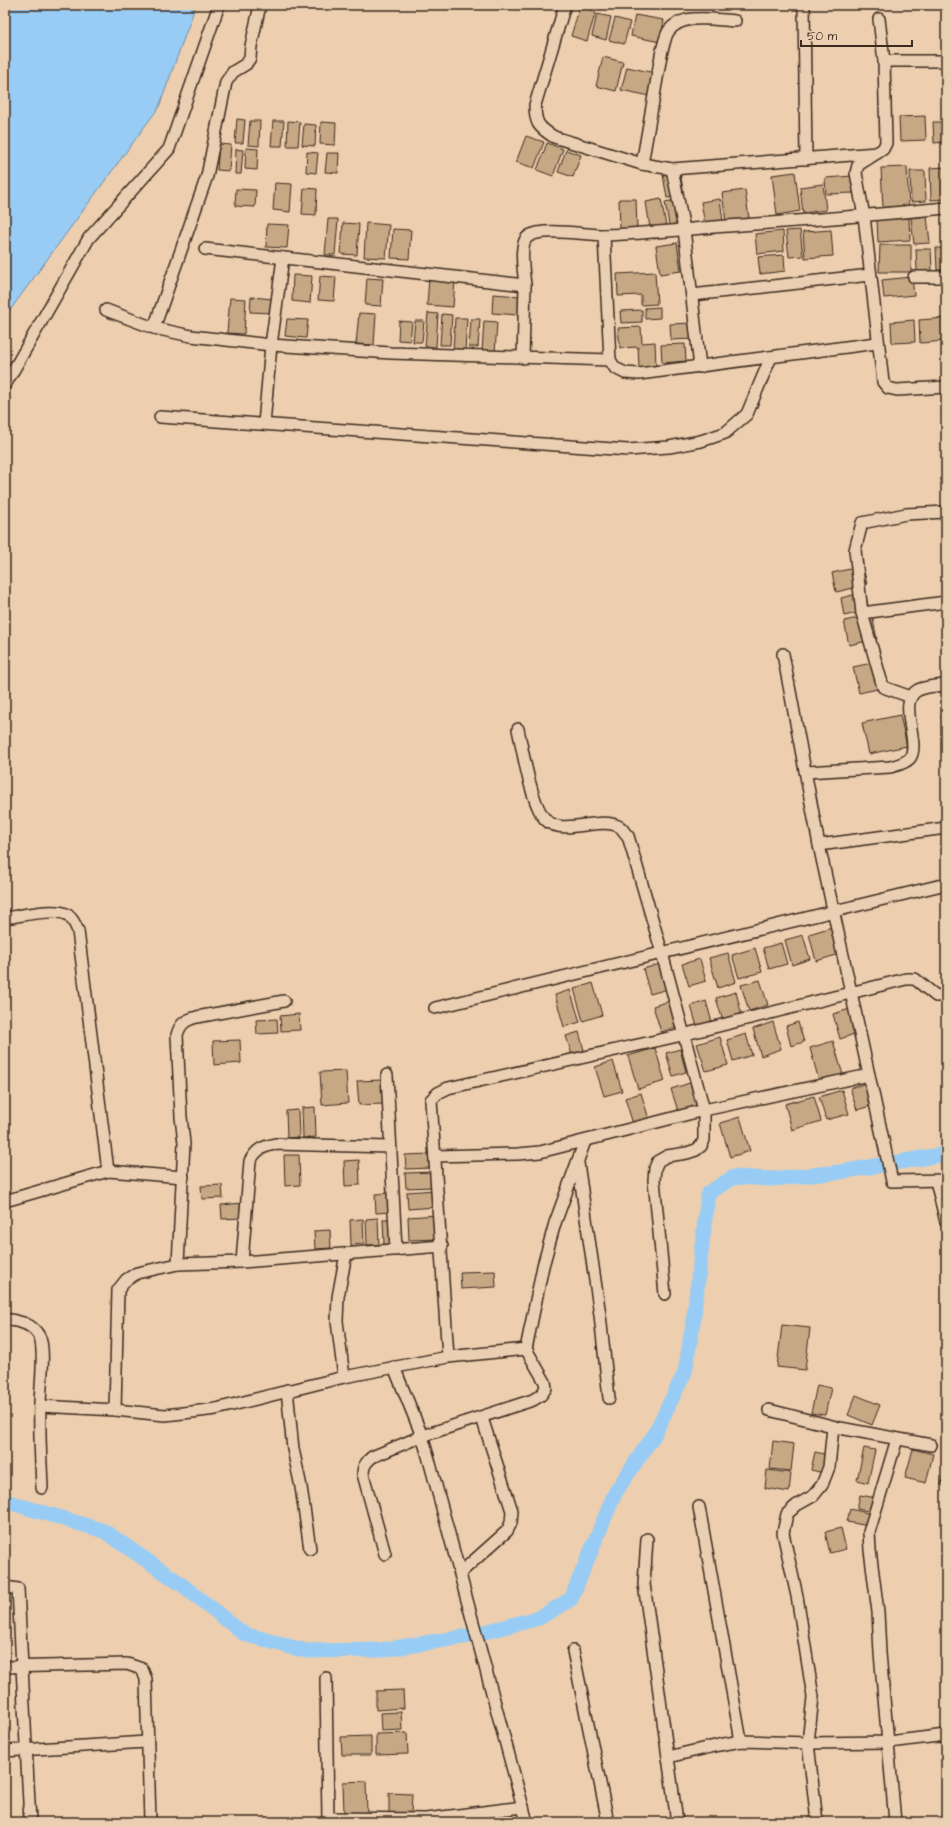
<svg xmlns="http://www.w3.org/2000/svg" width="951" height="1827" font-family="'Architects Daughter',sans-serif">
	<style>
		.water { fill: #98ccf5; stroke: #738b9f }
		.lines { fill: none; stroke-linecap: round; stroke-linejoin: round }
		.canal { stroke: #98ccf5; stroke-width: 15 }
		.building { fill: #c7a884; stroke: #3b2a1e }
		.minor-casing { stroke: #3b2a1e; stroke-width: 14 }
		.minor { stroke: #ebcfb2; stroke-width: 11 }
	</style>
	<rect width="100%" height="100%" fill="#edcfaf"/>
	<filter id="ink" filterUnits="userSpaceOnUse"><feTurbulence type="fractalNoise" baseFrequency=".025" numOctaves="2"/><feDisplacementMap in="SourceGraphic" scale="8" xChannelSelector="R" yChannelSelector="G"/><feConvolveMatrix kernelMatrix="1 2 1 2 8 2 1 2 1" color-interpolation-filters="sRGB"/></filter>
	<g filter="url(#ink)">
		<polygon class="water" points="5,5 196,5 159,107 5,317"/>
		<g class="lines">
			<polyline class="canal" points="5,1501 104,1531 181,1584 244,1634 306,1651 382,1650 469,1636 539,1618 571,1599 615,1493 654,1435 685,1372 693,1323 708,1193 734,1177 772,1179 840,1172 946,1154"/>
		</g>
		<g class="building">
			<polygon points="580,6 596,11 587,41 571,36"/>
			<polygon points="597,14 611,17 606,40 592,36"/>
			<polygon points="635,15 664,20 660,42 631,36"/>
			<polygon points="615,18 630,22 624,44 609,40"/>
			<polygon points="603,57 623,62 616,91 596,86"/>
			<polygon points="627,67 655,73 650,96 621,90"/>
			<polygon points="925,116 926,140 900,141 899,117"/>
			<polygon points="237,119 245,120 243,143 235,143"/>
			<polygon points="250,121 260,121 259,146 248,145"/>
			<polygon points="273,121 284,121 282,146 271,146"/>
			<polygon points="288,121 300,122 298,146 287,146"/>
			<polygon points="321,122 336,123 335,145 320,144"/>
			<polygon points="933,122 946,122 946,142 934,143"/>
			<polygon points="304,124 316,125 315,146 302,145"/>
			<polygon points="526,136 544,142 534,168 516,162"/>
			<polygon points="547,143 563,149 553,176 537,170"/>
			<polygon points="219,144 231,145 229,171 217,170"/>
			<polygon points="246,148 258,149 257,170 245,169"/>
			<polygon points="236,149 243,150 241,174 235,174"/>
			<polygon points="566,150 581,155 573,177 558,172"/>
			<polygon points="307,152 318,153 316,173 306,172"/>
			<polygon points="327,153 339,153 338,173 325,172"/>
			<polygon points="907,167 909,207 883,209 881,168"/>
			<polygon points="946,167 946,199 931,200 930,168"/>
			<polygon points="910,171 925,171 926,201 911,202"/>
			<polygon points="680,172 684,195 667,198 663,175"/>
			<polygon points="795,172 800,211 777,215 772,175"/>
			<polygon points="853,176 854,193 826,194 825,178"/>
			<polygon points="275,183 292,184 290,212 273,210"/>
			<polygon points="823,184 826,210 803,213 800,187"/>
			<polygon points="304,188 317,189 316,215 302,214"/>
			<polygon points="236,189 256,190 255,207 235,206"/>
			<polygon points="745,190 749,218 726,222 722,193"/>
			<polygon points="619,199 636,199 637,230 620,230"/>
			<polygon points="661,199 666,226 650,228 646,202"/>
			<polygon points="682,199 686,227 670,230 665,202"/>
			<polygon points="720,199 723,222 705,225 701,202"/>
			<polygon points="927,216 930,243 914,244 911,218"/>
			<polygon points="909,218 910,240 878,242 877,220"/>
			<polygon points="328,219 338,219 335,255 325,255"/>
			<polygon points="343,223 359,224 357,255 341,254"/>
			<polygon points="366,223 389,225 386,258 364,257"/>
			<polygon points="267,224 289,225 287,248 266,247"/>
			<polygon points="393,229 411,230 409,259 391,258"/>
			<polygon points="800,230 803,256 789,257 786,231"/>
			<polygon points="831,230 833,256 805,258 803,232"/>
			<polygon points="783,231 784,251 757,254 755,234"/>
			<polygon points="677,243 681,271 660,274 656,246"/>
			<polygon points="880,245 911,245 911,272 879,272"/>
			<polygon points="936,248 946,248 946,270 937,270"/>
			<polygon points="916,249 931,249 932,270 917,271"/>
			<polygon points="784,255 785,271 760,274 758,257"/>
			<polygon points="655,272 657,304 641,305 641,295 618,296 617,274"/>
			<polygon points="293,275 312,276 310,303 292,301"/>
			<polygon points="320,276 336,277 334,301 318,300"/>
			<polygon points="912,277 914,295 884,298 882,280"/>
			<polygon points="367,278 383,279 381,306 365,305"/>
			<polygon points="429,278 455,280 453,307 427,305"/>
			<polygon points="493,294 520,296 518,315 492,313"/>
			<polygon points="251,297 273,299 272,313 250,312"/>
			<polygon points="230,298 246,299 244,334 227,333"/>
			<polygon points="660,307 660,318 645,319 645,308"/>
			<polygon points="642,310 642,322 621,323 620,311"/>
			<polygon points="359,313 376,314 374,345 356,344"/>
			<polygon points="428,313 438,314 436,347 425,346"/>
			<polygon points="442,314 452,315 450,345 440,345"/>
			<polygon points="455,318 467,318 465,351 453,350"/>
			<polygon points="946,318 946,341 920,343 919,320"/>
			<polygon points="287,319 308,320 306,338 285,336"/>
			<polygon points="471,319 480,319 478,347 469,347"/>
			<polygon points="914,320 915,342 892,343 891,322"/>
			<polygon points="399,321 412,322 410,341 398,340"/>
			<polygon points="415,321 424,321 422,342 413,342"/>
			<polygon points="484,321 497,322 495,353 482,352"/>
			<polygon points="693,323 693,339 671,340 670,324"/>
			<polygon points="641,327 642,343 655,342 656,367 639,368 638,347 620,348 618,328"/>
			<polygon points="685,344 686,361 662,363 661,345"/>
			<polygon points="863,566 867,585 836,592 832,573"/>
			<polygon points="865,592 869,610 844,616 841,598"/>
			<polygon points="872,615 877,639 849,645 844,621"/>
			<polygon points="881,661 887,687 859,693 853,667"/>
			<polygon points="900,715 907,746 869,754 862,723"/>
			<polygon points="946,715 946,729 943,730 941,716"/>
			<polygon points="832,927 840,954 816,961 809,934"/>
			<polygon points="803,935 810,959 792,965 785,940"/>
			<polygon points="781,943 787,964 769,969 763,948"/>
			<polygon points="755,948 762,972 739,978 732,955"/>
			<polygon points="728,953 736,982 718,988 709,958"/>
			<polygon points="700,959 706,981 689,986 682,964"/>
			<polygon points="660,964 668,989 650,994 643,969"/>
			<polygon points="760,980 768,1005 749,1011 741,985"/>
			<polygon points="593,983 602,1015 583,1021 574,989"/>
			<polygon points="570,990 580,1022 564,1027 555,995"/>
			<polygon points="736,992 742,1016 723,1021 716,998"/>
			<polygon points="670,1001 678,1027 661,1032 653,1006"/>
			<polygon points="706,1001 713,1026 698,1030 691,1006"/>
			<polygon points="850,1009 857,1033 840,1039 833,1014"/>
			<polygon points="299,1014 300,1030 281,1031 280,1016"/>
			<polygon points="277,1019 278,1033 257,1034 256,1020"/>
			<polygon points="773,1022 781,1049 761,1056 753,1029"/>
			<polygon points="798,1022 804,1042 791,1046 786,1026"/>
			<polygon points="579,1032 585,1054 573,1058 566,1036"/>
			<polygon points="746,1034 752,1055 733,1061 727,1040"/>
			<polygon points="720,1037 728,1065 706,1071 697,1044"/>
			<polygon points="240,1040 241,1063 214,1065 213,1041"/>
			<polygon points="833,1041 843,1075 819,1081 810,1048"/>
			<polygon points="655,1048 665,1081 638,1089 628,1056"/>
			<polygon points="680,1049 686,1072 673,1076 666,1053"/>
			<polygon points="613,1061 622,1091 604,1096 595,1067"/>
			<polygon points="346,1071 348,1103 322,1105 320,1072"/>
			<polygon points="382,1080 383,1104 359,1105 357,1081"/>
			<polygon points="690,1083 698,1108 679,1114 671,1089"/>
			<polygon points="867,1083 874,1105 857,1110 850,1088"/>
			<polygon points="842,1090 849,1114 826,1120 819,1097"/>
			<polygon points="641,1093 649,1119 633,1124 625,1098"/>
			<polygon points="814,1096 821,1121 792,1130 785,1104"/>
			<polygon points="315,1107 316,1137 303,1138 302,1108"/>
			<polygon points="298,1110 299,1137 287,1138 286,1111"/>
			<polygon points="740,1117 750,1151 730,1157 720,1123"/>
			<polygon points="431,1154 432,1168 406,1169 405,1155"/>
			<polygon points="284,1155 299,1155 300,1185 285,1186"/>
			<polygon points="359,1160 360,1185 345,1186 344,1161"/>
			<polygon points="433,1172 434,1187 406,1188 405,1173"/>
			<polygon points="222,1185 223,1198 202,1199 201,1186"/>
			<polygon points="435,1190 436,1207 408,1209 407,1192"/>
			<polygon points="389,1193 390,1212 376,1213 375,1194"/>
			<polygon points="243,1203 243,1218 222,1219 221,1205"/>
			<polygon points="437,1215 438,1239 409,1240 408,1217"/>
			<polygon points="378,1218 379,1245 367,1245 366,1219"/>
			<polygon points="363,1219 364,1244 351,1245 350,1220"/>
			<polygon points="383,1219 393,1219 394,1246 384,1246"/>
			<polygon points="330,1230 331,1248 315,1249 314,1231"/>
			<polygon points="495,1271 496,1287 461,1289 460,1272"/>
			<polygon points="782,1325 810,1328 805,1370 777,1367"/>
			<polygon points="817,1385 831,1388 825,1415 811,1413"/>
			<polygon points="856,1395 880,1405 872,1425 848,1415"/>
			<polygon points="773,1441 794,1444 791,1471 770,1469"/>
			<polygon points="864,1448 875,1450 868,1483 857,1480"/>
			<polygon points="913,1449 933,1454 926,1483 905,1478"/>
			<polygon points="815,1452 828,1455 824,1473 811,1470"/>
			<polygon points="767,1470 791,1473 789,1492 765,1488"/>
			<polygon points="943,1478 946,1478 946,1486 941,1485"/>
			<polygon points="860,1495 877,1498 874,1512 857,1509"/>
			<polygon points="850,1509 872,1514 869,1526 847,1522"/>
			<polygon points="841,1528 846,1549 830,1553 825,1532"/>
			<polygon points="403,1690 404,1708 376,1710 376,1691"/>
			<polygon points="401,1712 402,1730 381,1731 380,1713"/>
			<polygon points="407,1733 408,1754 376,1755 376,1734"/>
			<polygon points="371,1736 371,1755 342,1755 341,1737"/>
			<polygon points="366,1781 367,1813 344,1814 343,1782"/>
			<polygon points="389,1793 412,1794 411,1815 389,1814"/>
		</g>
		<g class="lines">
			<g class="minor-casing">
				<g id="minor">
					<path d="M565,5L535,105C535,123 538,127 554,137L642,164L672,169L877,153"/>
					<polyline points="804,5 806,159"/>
					<polyline points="879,19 884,61 886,143 883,149 858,165 856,173 864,216 883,382 888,388 897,390 946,387"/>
					<polyline points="884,61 946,61"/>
					<path d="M642,164L662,50C664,45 665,37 668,32C681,12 716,20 735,21"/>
					<polyline points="672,169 684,229 700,367"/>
					<polyline points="604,235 610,360 615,368 625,373 639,374 877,343"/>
					<path d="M205,249L525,285C524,273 518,242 529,236C543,227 586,235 604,235C645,234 687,229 728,226C801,221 873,215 946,208"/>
					<polyline points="914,277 946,277"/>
					<polyline points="692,295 870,275"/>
					<polyline points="106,310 154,328 191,336 271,345 391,353 610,360"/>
					<polyline points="154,328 207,176 226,82 233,72 246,64 250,58 251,46 260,5"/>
					<polyline points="523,358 525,285"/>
					<polyline points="5,385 89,238 169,149 219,5"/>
					<polyline points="160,417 628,450 669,447 701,441 725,433 747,414 771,357"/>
					<polyline points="264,424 271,345 283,258"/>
					<polyline points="862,613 946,602"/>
					<polyline points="783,654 819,845 892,1181 946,1180"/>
					<polyline points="911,697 883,687 862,613 855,550 862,523 906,514 946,512"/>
					<path d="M518,729C523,752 530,796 542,815C557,841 598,814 620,827C623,829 625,834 628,836L662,953L704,1110V1140L701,1146L696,1150L687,1153L667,1156L658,1161L655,1168L654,1180L665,1294"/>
					<path d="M806,772L890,767C896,765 905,764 910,758C921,742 896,701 918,690C927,686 937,686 946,685"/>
					<polyline points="819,845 946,828"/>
					<path d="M5,918C20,916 56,907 68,915C73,919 76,926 78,931L108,1171"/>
					<polyline points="435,1008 946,884"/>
					<polyline points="387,1075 396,1250"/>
					<polyline points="435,1156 518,1154 540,1152 704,1110 869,1075"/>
					<polyline points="578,1163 600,1315 609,1398"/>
					<polyline points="936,1181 946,1222"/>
					<polyline points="5,1201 108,1171 183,1177"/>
					<path d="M242,1262L250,1161C257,1149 262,1147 275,1144L390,1147"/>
					<path d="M178,1264L184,1143L181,1117L177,1035C180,1024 185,1020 197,1017L284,1001"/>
					<path d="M5,1319C18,1321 32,1323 39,1336C46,1348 40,1389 40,1405C39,1433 41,1460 42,1488"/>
					<polyline points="448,1357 431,1100 438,1093 448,1088 682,1035 906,979 915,979 936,996 946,995"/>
					<polyline points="394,1367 422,1436 428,1456 527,1822"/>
					<polyline points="344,1377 337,1321 338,1297 346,1254"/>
					<polyline points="287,1390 293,1449 301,1487 310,1549"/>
					<polyline points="40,1406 115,1410 165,1415 192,1412 216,1409 344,1377 448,1357 526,1349 543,1266 555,1223 585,1141"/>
					<polyline points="115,1410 118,1290 126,1280 137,1273 178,1264 242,1262 442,1246"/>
					<polyline points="769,1410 840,1428 931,1445"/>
					<polyline points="699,1507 741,1741"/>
					<polyline points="647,1539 644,1584 677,1822"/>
					<path d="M385,1554L363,1474C363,1466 366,1462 372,1457L422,1436L533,1400L541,1395L546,1388L545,1382L526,1349"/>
					<polyline points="460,1573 507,1531 511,1523 512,1511 482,1418"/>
					<polyline points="5,1587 18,1589 30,1822"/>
					<polyline points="573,1651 608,1822"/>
					<polyline points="5,1667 127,1664 142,1669 146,1679 150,1822"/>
					<polyline points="326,1678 328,1822"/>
					<polyline points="5,1751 146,1742"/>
					<polyline points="668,1757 719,1745 741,1741 808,1743 889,1742 946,1735"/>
					<polyline points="328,1818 426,1819 523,1807"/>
					<polyline points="817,1822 808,1743 813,1697 797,1596 783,1533 787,1514 797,1505 813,1496 822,1485 829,1467 833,1427"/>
					<polyline points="895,1822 880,1653 878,1612 870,1550 869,1532 897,1439"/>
				</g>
			</g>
			<use href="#minor" class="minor"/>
		</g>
	</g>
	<rect width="951" height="1827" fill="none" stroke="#ebcfb2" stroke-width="20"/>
	<rect x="10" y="10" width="931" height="1807" fill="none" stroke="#3b2a1e" stroke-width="1.5" filter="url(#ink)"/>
	<path d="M801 40v6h111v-6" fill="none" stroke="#3b2a1e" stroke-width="2"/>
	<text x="807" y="40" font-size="12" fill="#3b2a1e" stroke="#ebcfb2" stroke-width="3" paint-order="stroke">50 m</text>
</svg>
